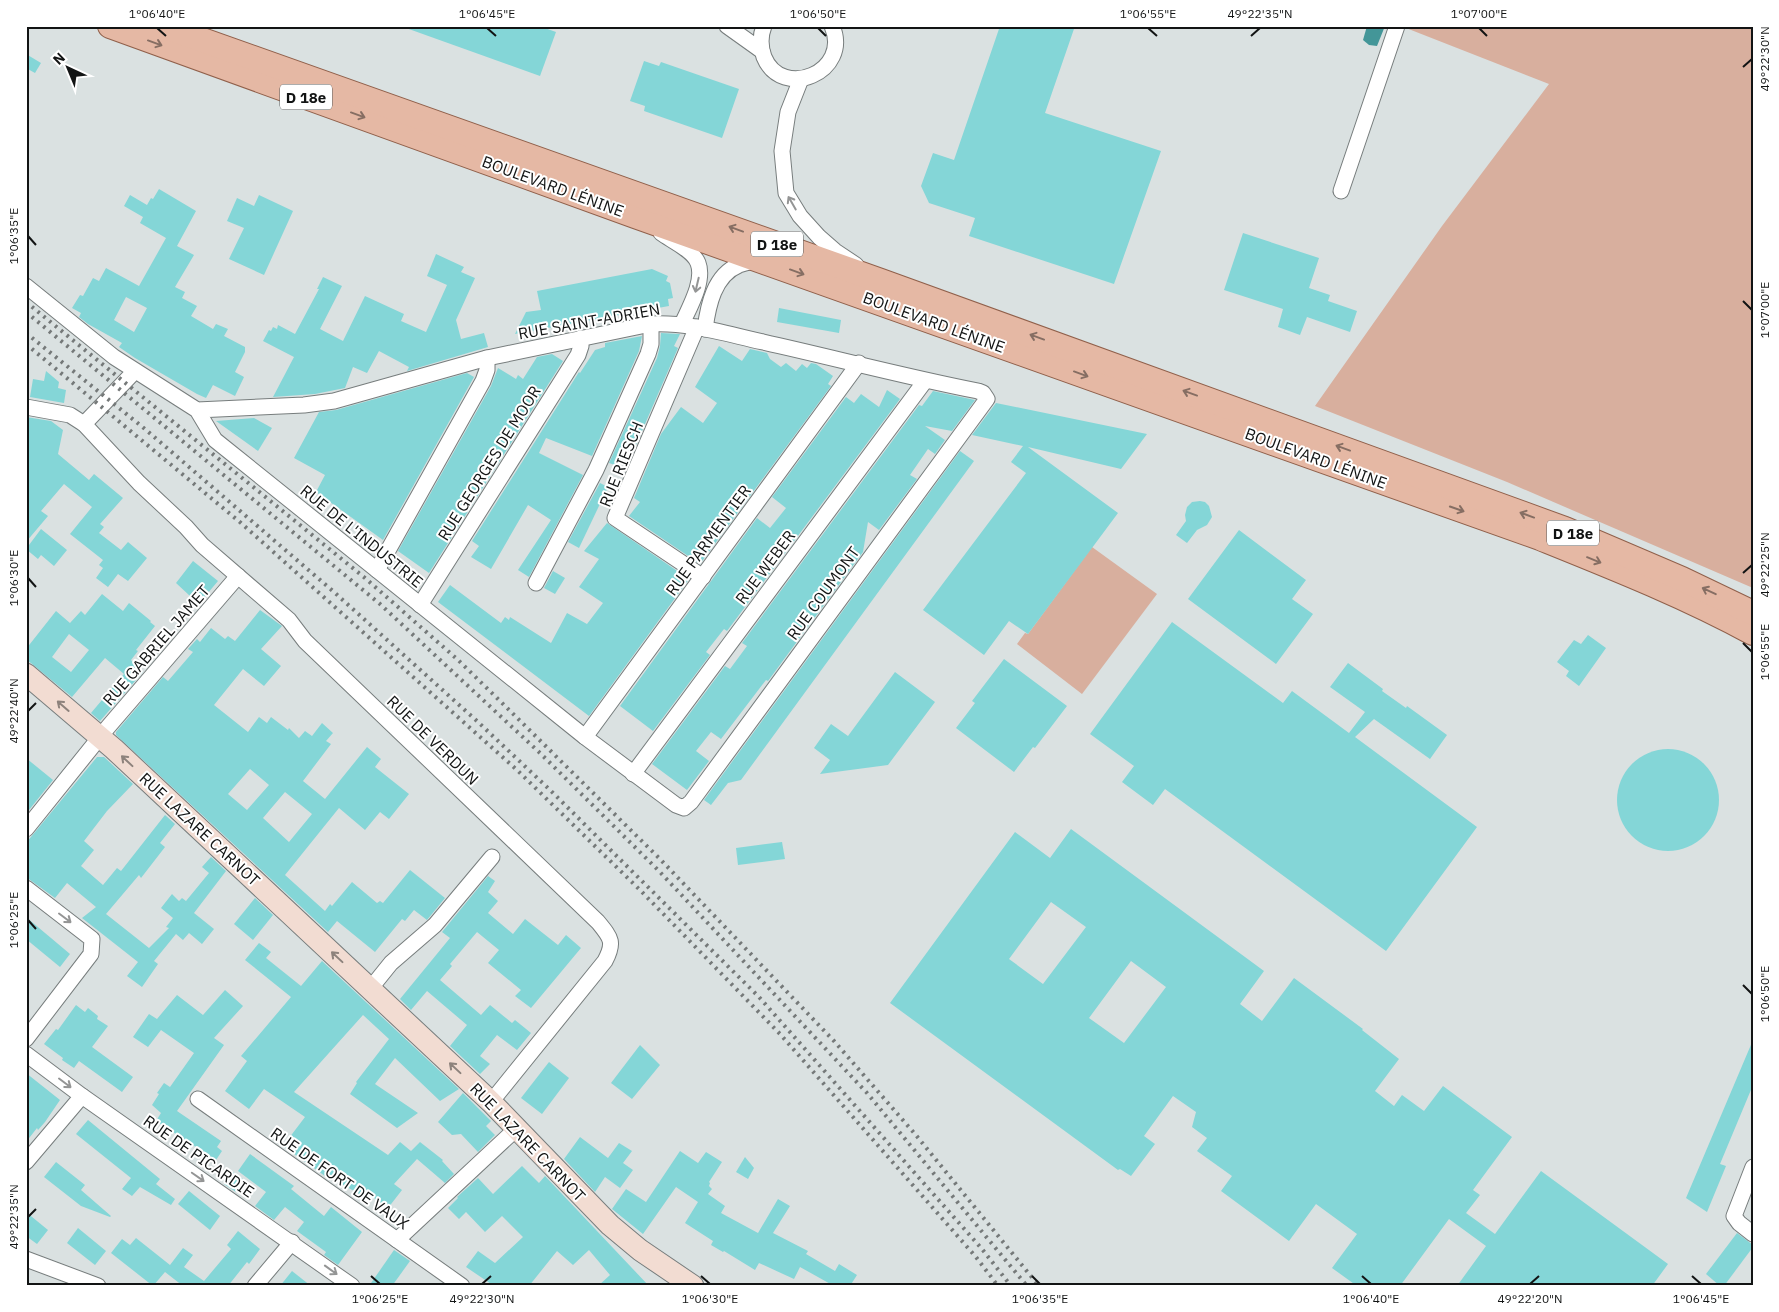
<svg xmlns="http://www.w3.org/2000/svg" width="1779" height="1312" font-family="'IBM Plex Sans',sans-serif">
	<style>
		.green { fill: #d8af9e }
		.water { fill: #439698 }
		.building { fill: #84d6d7; fill-rule: evenodd }
		.lines { fill: none; stroke-linecap: round; stroke-linejoin: round }
		.street-casing { stroke: #777d7d; stroke-width: 17 }
		.secondary-casing { stroke: #777d7d; stroke-width: 23 }
		.primary-casing { stroke: #90604b; stroke-width: 26 }
		.street { stroke: #fff; stroke-width: 15 }
		.secondary { stroke: #f2dcd2; stroke-width: 21 }
		.primary { stroke: #e5b8a4; stroke-width: 24 }
		.rail { stroke: #757979; stroke-width: 4; stroke-dasharray: 2.5 5; stroke-linecap: butt }
		.oneway { stroke: #866e63 }
		.oneway2 { stroke: #949595 }
		.oneway3 { stroke: #8d827c }
		.ticks { fill: none; stroke: #121414; stroke-width: 2 }
		.labels { text-anchor: middle; dominant-baseline: central; stroke-width: 4; stroke-linejoin: round; paint-order: stroke }
		.shield { fill: #fff; stroke: #595a5a; stroke-width: 1 }
		.shield-label { font-size: 15px; font-weight: bold; fill: #121414 }
		.street-label { font-size: 16px; fill: #121414; stroke: #fff }
		.neatline { fill: none; stroke: #121414; stroke-width: 2 }
		.ticks-label { font-size: 12px; text-anchor: middle; fill: #121414 }
	</style>
	<rect width="100%" height="100%" fill="#dae1e1"/>
	<g class="green">
		<polygon points="1407,26 1753,26 1753,588 1507,482 1315,406 1442,226 1549,84 1406,28"/>
		<polygon points="1092,547 1157,594 1082,694 1017,644 1025,633 1028,634"/>
	</g>
	<polygon class="water" points="1367,26 1385,26 1377,46 1369,45 1363,40"/>
	<g class="building">
		<polygon points="406,26 539,26 556,32 540,76 406,28"/>
		<polygon points="1000,26 1075,26 1045,113 1161,151 1114,284 969,236 975,218 929,203 921,186 933,153 954,160"/>
		<polygon points="26,54 41,63 35,73 26,68"/>
		<polygon points="644,61 659,66 661,62 739,89 722,138 644,111 645,106 630,101"/>
		<path d="M159,189L196,211L177,246L194,255L175,287L185,292L182,298L197,306L191,316L213,329L216,324L228,329L224,336L245,347V352L235,372L244,377L235,396L213,385L206,398L197,394L135,358L119,347L122,343L88,324L79,317L81,313L72,308L80,295L83,296L93,278L99,281L106,268L139,286L166,238L140,223L143,217L124,206L130,195L147,205L151,198L153,199ZM126,297L147,308L134,332L114,320Z"/>
		<polygon points="259,195 293,211 264,275 229,259 244,228 227,221 237,198 254,206"/>
		<polygon points="1243,233 1319,258 1309,288 1330,295 1328,301 1357,311 1350,332 1307,317 1300,335 1278,327 1283,309 1224,290"/>
		<polygon points="436,254 464,267 461,272 475,278 456,320 461,339 484,333 488,347 407,371 409,367 379,351 367,373 353,367 345,388 315,394 273,397 294,357 263,341 269,330 271,331 273,327 277,329 278,325 295,334 319,289 317,289 323,277 342,286 320,329 343,341 365,296 404,314 401,321 426,332 447,285 427,276"/>
		<polygon points="652,269 668,276 666,281 670,283 673,298 668,299 669,306 515,334 526,312 541,310 537,291"/>
		<polygon points="779,308 841,320 839,333 777,322"/>
		<polygon points="661,333 680,334 674,346 678,348 635,447 626,443 615,465 609,463 657,358 660,346"/>
		<polygon points="642,336 639,351 592,456 546,438 539,453 583,475 529,577 518,570 551,520 528,505 491,569 471,557 479,546 472,541 579,372 580,373 595,350 605,347 605,343"/>
		<polygon points="719,346 742,361 750,349 767,353 770,359 781,367 786,363 796,371 802,364 807,368 811,363 816,364 833,376 828,384 831,386 700,564 629,516 640,502 634,498 661,434 681,407 703,423 717,403 695,387"/>
		<polygon points="552,354 563,361 429,573 398,551 491,386 498,368 516,379 518,375 523,379 537,357"/>
		<polygon points="46,371 59,382 58,388 66,390 64,403 30,397 33,379 44,381"/>
		<polygon points="467,373 474,377 383,540 316,492 325,475 294,458 319,412 336,410"/>
		<polygon points="887,390 900,399 727,631 724,629 706,652 710,655 653,731 620,706 757,518 770,528 786,508 772,497 846,397 854,403 861,394 879,407"/>
		<polygon points="933,391 975,400 952,431 925,426 945,440 935,454 928,449 910,475 917,479 879,530 868,522 863,552 768,681 766,680 721,739 711,732 696,751 709,761 687,790 652,764 725,666 730,669 747,646 742,643 919,405 922,406"/>
		<polygon points="996,403 1147,434 1121,469 1028,447 1118,513 1028,634 1009,621 984,655 923,610 1026,473 1011,462 1023,446 972,435"/>
		<polygon points="26,417 51,421 63,430 58,454 89,480 94,474 123,498 100,524 104,527 99,533 121,550 128,542 147,558 128,581 118,574 108,587 96,578 103,568 99,565 103,560 70,534 92,507 64,484 41,511 48,516 26,542"/>
		<polygon points="254,418 272,428 258,451 216,421"/>
		<polygon points="960,451 974,461 741,780 728,783 711,805 704,800"/>
		<polygon points="600,483 608,487 579,548 568,542"/>
		<polygon points="1200,501 1205,502 1209,506 1212,517 1207,525 1197,530 1187,543 1176,535 1186,521 1185,515 1187,507 1192,502"/>
		<polygon points="607,523 689,579 589,716 438,602 450,585 501,623 505,617 509,620 510,617 551,643 567,613 587,624 603,603 579,587 599,559 584,551"/>
		<polygon points="41,529 67,550 54,566 41,555 38,559 26,549"/>
		<polygon points="1239,530 1306,580 1292,599 1313,614 1276,664 1188,599"/>
		<polygon points="193,561 218,581 202,600 193,592 190,596 176,583"/>
		<polygon points="553,571 565,578 555,594 544,588"/>
		<path d="M102,594L123,611L129,603L151,621L150,622L155,626L136,650L138,651L131,660L143,672L100,721L91,713L124,674L105,658L72,697L26,659V649L56,611L70,623L81,611L85,615ZM69,634L89,650L71,672L52,657Z"/>
		<path d="M260,610L282,626L261,649L281,666L264,686L243,669L214,705L248,732L259,717L267,723L271,717L288,730L289,728L299,738L305,731L312,736L322,723L333,733L326,741L331,744L303,781L325,799L367,747L381,759L375,767L409,794L389,819L380,812L365,830L339,808L285,875L325,911L330,904L332,906L352,882L377,903L380,901L383,903L410,870L445,898L427,920L414,910L405,921L402,919L375,952L337,921L328,932L116,735V732L163,677L168,681L193,652L188,649L197,639L200,642L211,628L225,639L228,636L235,641ZM250,769L269,785L247,810L228,794ZM285,792L312,814L289,842L263,818Z"/>
		<polygon points="1172,622 1283,703 1292,691 1349,733 1365,712 1330,687 1348,663 1383,689 1382,691 1406,708 1407,706 1447,735 1430,759 1374,719 1355,737 1477,827 1386,951 1165,789 1153,805 1122,782 1134,766 1090,734"/>
		<polygon points="1588,635 1606,648 1579,686 1566,676 1569,671 1557,662 1574,640 1581,644"/>
		<polygon points="1004,659 1067,706 1035,748 1033,747 1014,772 956,728 975,703 972,701"/>
		<polygon points="895,672 935,702 888,765 820,774 830,760 814,748 831,724 848,736"/>
		<circle cx="1668" cy="800" r="51"/>
		<polygon points="97,757 104,757 133,784 107,811 84,841 94,850 81,866 103,885 117,868 121,871 165,815 175,824 160,843 165,847 141,878 139,875 106,914 149,948 169,928 166,927 173,918 161,908 172,894 179,901 182,898 186,901 209,873 202,867 211,857 226,871 194,913 214,929 202,944 189,933 183,940 176,934 154,961 158,964 142,987 127,976 138,962 82,918 96,907 67,883 55,898 26,877 26,843"/>
		<polygon points="26,758 53,780 29,810 26,808"/>
		<path d="M1071,829L1264,971L1240,1004L1262,1021L1294,978L1363,1029L1362,1030L1399,1059L1375,1091L1394,1106L1402,1095L1424,1111L1443,1086L1512,1137L1473,1190L1480,1195L1466,1213L1495,1234L1541,1171L1668,1264L1652,1286H1457L1486,1246L1449,1219L1400,1286H1357L1332,1268L1357,1234L1316,1204L1289,1241L1221,1191L1232,1176L1197,1151L1207,1138L1192,1127L1196,1112L1173,1096L1144,1136L1155,1144L1131,1176L1120,1169L1118,1170L890,1003L1015,832L1050,858ZM1051,902L1086,927L1043,984L1009,959ZM1131,961L1166,987L1124,1043L1089,1018Z"/>
		<polygon points="782,842 785,859 738,865 736,848"/>
		<polygon points="488,876 495,881 488,892 498,901 488,913 513,934 525,919 558,945 566,935 581,948 531,1008 515,996 521,990 488,963 499,950 477,932 450,964 452,966 440,980 481,1015 490,1005 512,1023 515,1020 531,1033 517,1050 497,1035 480,1056 490,1064 480,1074 450,1046 467,1025 427,991 411,1010 400,999 450,938 442,932"/>
		<polygon points="255,898 273,915 253,940 234,924"/>
		<polygon points="26,917 70,954 60,967 26,939"/>
		<polygon points="259,943 271,952 266,958 301,986 322,961 459,1089 440,1101 395,1058 375,1084 418,1113 397,1128 350,1094 357,1083 356,1082 389,1039 363,1015 294,1092 388,1155 400,1142 411,1151 420,1142 443,1160 442,1161 454,1174 445,1183 417,1159 394,1184 402,1190 388,1208 370,1195 368,1199 326,1175 325,1176 283,1146 305,1117 264,1089 249,1109 225,1091 247,1061 241,1056 291,997 245,960"/>
		<polygon points="225,990 243,1006 214,1038 224,1045 177,1111 221,1141 217,1147 222,1151 216,1160 156,1121 161,1113 152,1105 159,1094 157,1093 164,1083 170,1087 194,1053 161,1030 148,1047 133,1037 149,1014 157,1019 177,995 203,1015"/>
		<polygon points="76,1005 85,1012 88,1008 98,1016 97,1019 108,1026 92,1047 133,1077 122,1092 79,1061 74,1068 62,1060 63,1058 44,1044 56,1029 58,1030"/>
		<polygon points="1753,1040 1753,1085 1720,1164 1726,1166 1707,1212 1686,1198"/>
		<polygon points="640,1045 660,1065 632,1099 611,1083"/>
		<polygon points="549,1062 569,1078 542,1114 521,1098"/>
		<polygon points="26,1073 60,1100 45,1122 38,1130 37,1128 26,1142"/>
		<polygon points="463,1093 491,1121 486,1126 495,1135 478,1152 461,1134 452,1135 438,1122"/>
		<polygon points="88,1120 160,1179 156,1184 175,1199 171,1205 140,1187 132,1196 122,1189 131,1178 76,1134"/>
		<polygon points="580,1137 608,1158 619,1143 632,1151 623,1163 633,1170 620,1188 605,1177 595,1192 564,1159"/>
		<polygon points="680,1151 698,1163 706,1152 722,1162 709,1182 710,1183 709,1186 712,1189 708,1194 725,1206 721,1213 758,1233 778,1199 790,1206 773,1233 808,1251 806,1254 835,1271 839,1264 857,1275 850,1286 834,1286 800,1267 794,1279 759,1263 755,1270 724,1251 723,1252 711,1245 713,1241 685,1223 698,1202 676,1187 643,1234 612,1209 626,1189 646,1202"/>
		<polygon points="250,1154 294,1186 291,1189 324,1216 331,1207 362,1232 338,1265 324,1255 326,1252 297,1231 304,1222 285,1207 274,1220 255,1206 266,1192 238,1171"/>
		<polygon points="745,1157 754,1168 748,1179 736,1172"/>
		<polygon points="56,1162 85,1185 81,1190 111,1216 110,1217 81,1206 44,1177"/>
		<polygon points="522,1166 539,1183 545,1176 649,1286 598,1286 610,1275 589,1250 573,1265 557,1251 529,1286 494,1286 466,1267 478,1251 495,1263 523,1237 502,1216 485,1232 466,1212 459,1219 448,1208 458,1198 457,1197 478,1178 493,1194"/>
		<polygon points="233,1172 244,1180 236,1192 224,1184"/>
		<polygon points="189,1191 220,1216 210,1230 178,1204"/>
		<polygon points="26,1212 48,1230 37,1244 26,1236"/>
		<polygon points="78,1228 106,1251 95,1265 67,1243"/>
		<polygon points="238,1231 260,1249 249,1264 247,1262 228,1286 183,1286 165,1272 153,1286 111,1253 122,1239 130,1245 136,1238 170,1265 183,1248 193,1255 184,1267 204,1281 231,1249 227,1245"/>
		<polygon points="1737,1233 1753,1245 1753,1247 1724,1286 1720,1286 1706,1274"/>
		<polygon points="394,1250 410,1261 392,1286 369,1286"/>
		<polygon points="292,1271 311,1286 280,1286"/>
	</g>
	<g class="lines">
		<g class="street-casing">
			<g id="street">
				<polyline points="727,26 762,51"/>
				<path d="M764,26C760,36 760,46 764,57C782,101 852,72 832,26"/>
				<polyline points="801,79 788,112 782,151 786,193 800,216 819,237 835,251 856,265"/>
				<polyline points="1341,191 1397,26"/>
				<path d="M661,233C672,241 693,250 698,263C705,281 689,308 682,324"/>
				<path d="M26,286L114,357L197,410L215,440L585,737L676,805L684,808L691,802L987,399L983,393L978,391C906,377 835,358 763,342C726,334 689,322 651,324L487,358L334,401L304,405L197,410"/>
				<polyline points="697,327 615,518 703,577"/>
				<path d="M705,329C708,306 714,275 739,265C745,263 752,261 758,260"/>
				<path d="M26,407L70,415L84,424L139,483L186,527L202,545L289,620L305,641L598,922C611,938 615,942 605,961L491,1102"/>
				<polyline points="84,424 135,371"/>
				<polyline points="377,570 483,381 487,370 487,358"/>
				<polyline points="536,583 596,470 648,354 651,344 651,324"/>
				<polyline points="420,605 578,355 581,346 581,338"/>
				<polyline points="585,737 859,363"/>
				<polyline points="633,774 925,381"/>
				<polyline points="26,829 108,727 238,576"/>
				<polyline points="26,888 92,939 91,954 26,1039"/>
				<polyline points="370,989 391,963 435,925 492,857"/>
				<polyline points="26,1054 82,1096 352,1286"/>
				<polyline points="198,1099 462,1286"/>
				<polyline points="26,1162 82,1096"/>
				<polyline points="1753,1167 1734,1216 1739,1223 1753,1234"/>
				<polyline points="397,1240 516,1129"/>
				<polyline points="26,1259 98,1286"/>
				<polyline points="255,1286 292,1242"/>
			</g>
		</g>
		<g class="secondary-casing">
			<polyline id="secondary" points="26,674 114,749 491,1102 610,1225 640,1250 693,1286"/>
		</g>
		<g class="primary-casing">
			<g id="primary">
				<path d="M110,26L635,216L1540,538C1612,567 1685,596 1753,633"/>
				<polyline points="163,26 881,281 1565,529 1682,579 1753,613"/>
			</g>
		</g>
		<use href="#street" class="street"/>
		<use href="#secondary" class="secondary"/>
		<use href="#primary" class="primary"/>
		<g class="rail">
			<polyline points="26,302 365,578 457,659 497,698 660,859 834,1041 915,1134 1039,1286"/>
			<polyline points="26,312 380,604 540,753 659,871 867,1093 1027,1286"/>
			<polyline points="26,333 145,429 334,592 478,722 549,789 759,997 982,1249 1011,1286"/>
			<polyline points="26,344 241,523 517,770 641,891 780,1034 976,1257 998,1286"/>
		</g>
	</g>
	<defs><path id="oneway-shaft" d="M-6 0H5M1.5-3L5.5 0L1.5 3" fill="none" stroke-width="1.6" stroke-linecap="round" stroke-linejoin="round" transform="scale(1.25)"/></defs>
	<g class="oneway">
		<use href="#oneway-shaft" transform="translate(155 43) rotate(20)"/>
		<use href="#oneway-shaft" transform="translate(358 115) rotate(20)"/>
		<use href="#oneway-shaft" transform="translate(736 229) rotate(-160)"/>
		<use href="#oneway-shaft" transform="translate(797 272) rotate(20)"/>
		<use href="#oneway-shaft" transform="translate(1037 337) rotate(-160)"/>
		<use href="#oneway-shaft" transform="translate(1081 374) rotate(20)"/>
		<use href="#oneway-shaft" transform="translate(1190 393) rotate(-160)"/>
		<use href="#oneway-shaft" transform="translate(1343 448) rotate(-160)"/>
		<use href="#oneway-shaft" transform="translate(1457 509) rotate(19)"/>
		<use href="#oneway-shaft" transform="translate(1527 515) rotate(-160)"/>
		<use href="#oneway-shaft" transform="translate(1594 560) rotate(22)"/>
		<use href="#oneway-shaft" transform="translate(1709 591) rotate(-155)"/>
	</g>
	<g class="oneway2">
		<use href="#oneway-shaft" transform="translate(792 203) rotate(-120)"/>
		<use href="#oneway-shaft" transform="translate(697 285) rotate(103)"/>
		<use href="#oneway-shaft" transform="translate(65 918) rotate(37)"/>
		<use href="#oneway-shaft" transform="translate(65 1083) rotate(37)"/>
		<use href="#oneway-shaft" transform="translate(198 1177) rotate(35)"/>
		<use href="#oneway-shaft" transform="translate(331 1270) rotate(36)"/>
	</g>
	<g class="oneway3">
		<use href="#oneway-shaft" transform="translate(63 706) rotate(-139)"/>
		<use href="#oneway-shaft" transform="translate(127 761) rotate(-137)"/>
		<use href="#oneway-shaft" transform="translate(337 957) rotate(-137)"/>
		<use href="#oneway-shaft" transform="translate(455 1068) rotate(-137)"/>
	</g>
	<path class="ticks" d="M157,28L166,36M487,28L496,36M818,28L826,36M1148,28L1157,36M1479,28L1487,36M1251,36L1260,28M1743,67L1752,59M28,236L36,245M1743,301L1752,310M1743,573L1752,565M28,578L36,587M1743,643L1752,652M28,711L36,703M28,920L36,929M1743,985L1752,994M28,1217L36,1209M371,1276L380,1284M701,1276L710,1284M1032,1276L1040,1284M1362,1276L1371,1284M1692,1276L1701,1284M482,1284L491,1276M1530,1284L1539,1276"/>
	<g class="labels">
		<g class="shield">
			<rect x="280" y="84.5" width="52" height="25" rx="4"/>
			<rect x="751" y="231.5" width="52" height="25" rx="4"/>
			<rect x="1547" y="520.5" width="52" height="25" rx="4"/>
		</g>
		<g class="shield-label">
			<text x="306" y="97">D 18e</text>
			<text x="777" y="244">D 18e</text>
			<text x="1573" y="533">D 18e</text>
		</g>
		<g class="street-label">
			<text transform="translate(553 186) rotate(20)">BOULEVARD LÉNINE</text>
			<text transform="translate(589 321) rotate(-10)">RUE SAINT-ADRIEN</text>
			<text transform="translate(934 322) rotate(20)">BOULEVARD LÉNINE</text>
			<text transform="translate(1316 458) rotate(20)">BOULEVARD LÉNINE</text>
			<text transform="translate(489 463) rotate(-58)">RUE GEORGES DE MOOR</text>
			<text transform="translate(621 464) rotate(-68)">RUE RIESCH</text>
			<text transform="translate(362 536) rotate(39)">RUE DE L'INDUSTRIE</text>
			<text transform="translate(708 540) rotate(-54)">RUE PARMENTIER</text>
			<text transform="translate(765 567) rotate(-53)">RUE WEBER</text>
			<text transform="translate(823 593) rotate(-54)">RUE COUMONT</text>
			<text transform="translate(156 645) rotate(-49)">RUE GABRIEL JAMET</text>
			<text transform="translate(433 740) rotate(44)">RUE DE VERDUN</text>
			<text transform="translate(200 829) rotate(43)">RUE LAZARE CARNOT</text>
			<text transform="translate(528 1142) rotate(46)">RUE LAZARE CARNOT</text>
			<text transform="translate(199 1156) rotate(35)">RUE DE PICARDIE</text>
			<text transform="translate(340 1178) rotate(35)">RUE DE FORT DE VAUX</text>
		</g>
	</g>
	<rect width="1779" height="1312" fill="none" stroke="#ffffff" stroke-width="55"/>
	<g transform="translate(68 68) rotate(316)" stroke="#ffffff" stroke-width="4" paint-order="stroke">
	<path d="M0-4L9 19L0 12L-9 19Z" fill="#121414"/>
	<text y="-8" font-size="14" font-weight="bold" text-anchor="middle" fill="#121414">N</text>
	</g>
	<rect x="28" y="28" width="1724" height="1256" class="neatline"/>
	<g class="ticks-label">
		<text x="157" y="18">1°06'40"E</text>
		<text x="487" y="18">1°06'45"E</text>
		<text x="818" y="18">1°06'50"E</text>
		<text x="1148" y="18">1°06'55"E</text>
		<text x="1260" y="18">49°22'35"N</text>
		<text x="1479" y="18">1°07'00"E</text>
		<text transform="translate(1765 59) rotate(-90)" y="4">49°22'30"N</text>
		<text transform="translate(14 236) rotate(-90)" y="4">1°06'35"E</text>
		<text transform="translate(1765 310) rotate(-90)" y="4">1°07'00"E</text>
		<text transform="translate(1765 565) rotate(-90)" y="4">49°22'25"N</text>
		<text transform="translate(14 578) rotate(-90)" y="4">1°06'30"E</text>
		<text transform="translate(1765 652) rotate(-90)" y="4">1°06'55"E</text>
		<text transform="translate(14 711) rotate(-90)" y="4">49°22'40"N</text>
		<text transform="translate(14 920) rotate(-90)" y="4">1°06'25"E</text>
		<text transform="translate(1765 994) rotate(-90)" y="4">1°06'50"E</text>
		<text transform="translate(14 1217) rotate(-90)" y="4">49°22'35"N</text>
		<text x="380" y="1303">1°06'25"E</text>
		<text x="482" y="1303">49°22'30"N</text>
		<text x="710" y="1303">1°06'30"E</text>
		<text x="1040" y="1303">1°06'35"E</text>
		<text x="1371" y="1303">1°06'40"E</text>
		<text x="1530" y="1303">49°22'20"N</text>
		<text x="1701" y="1303">1°06'45"E</text>
	</g>
</svg>
